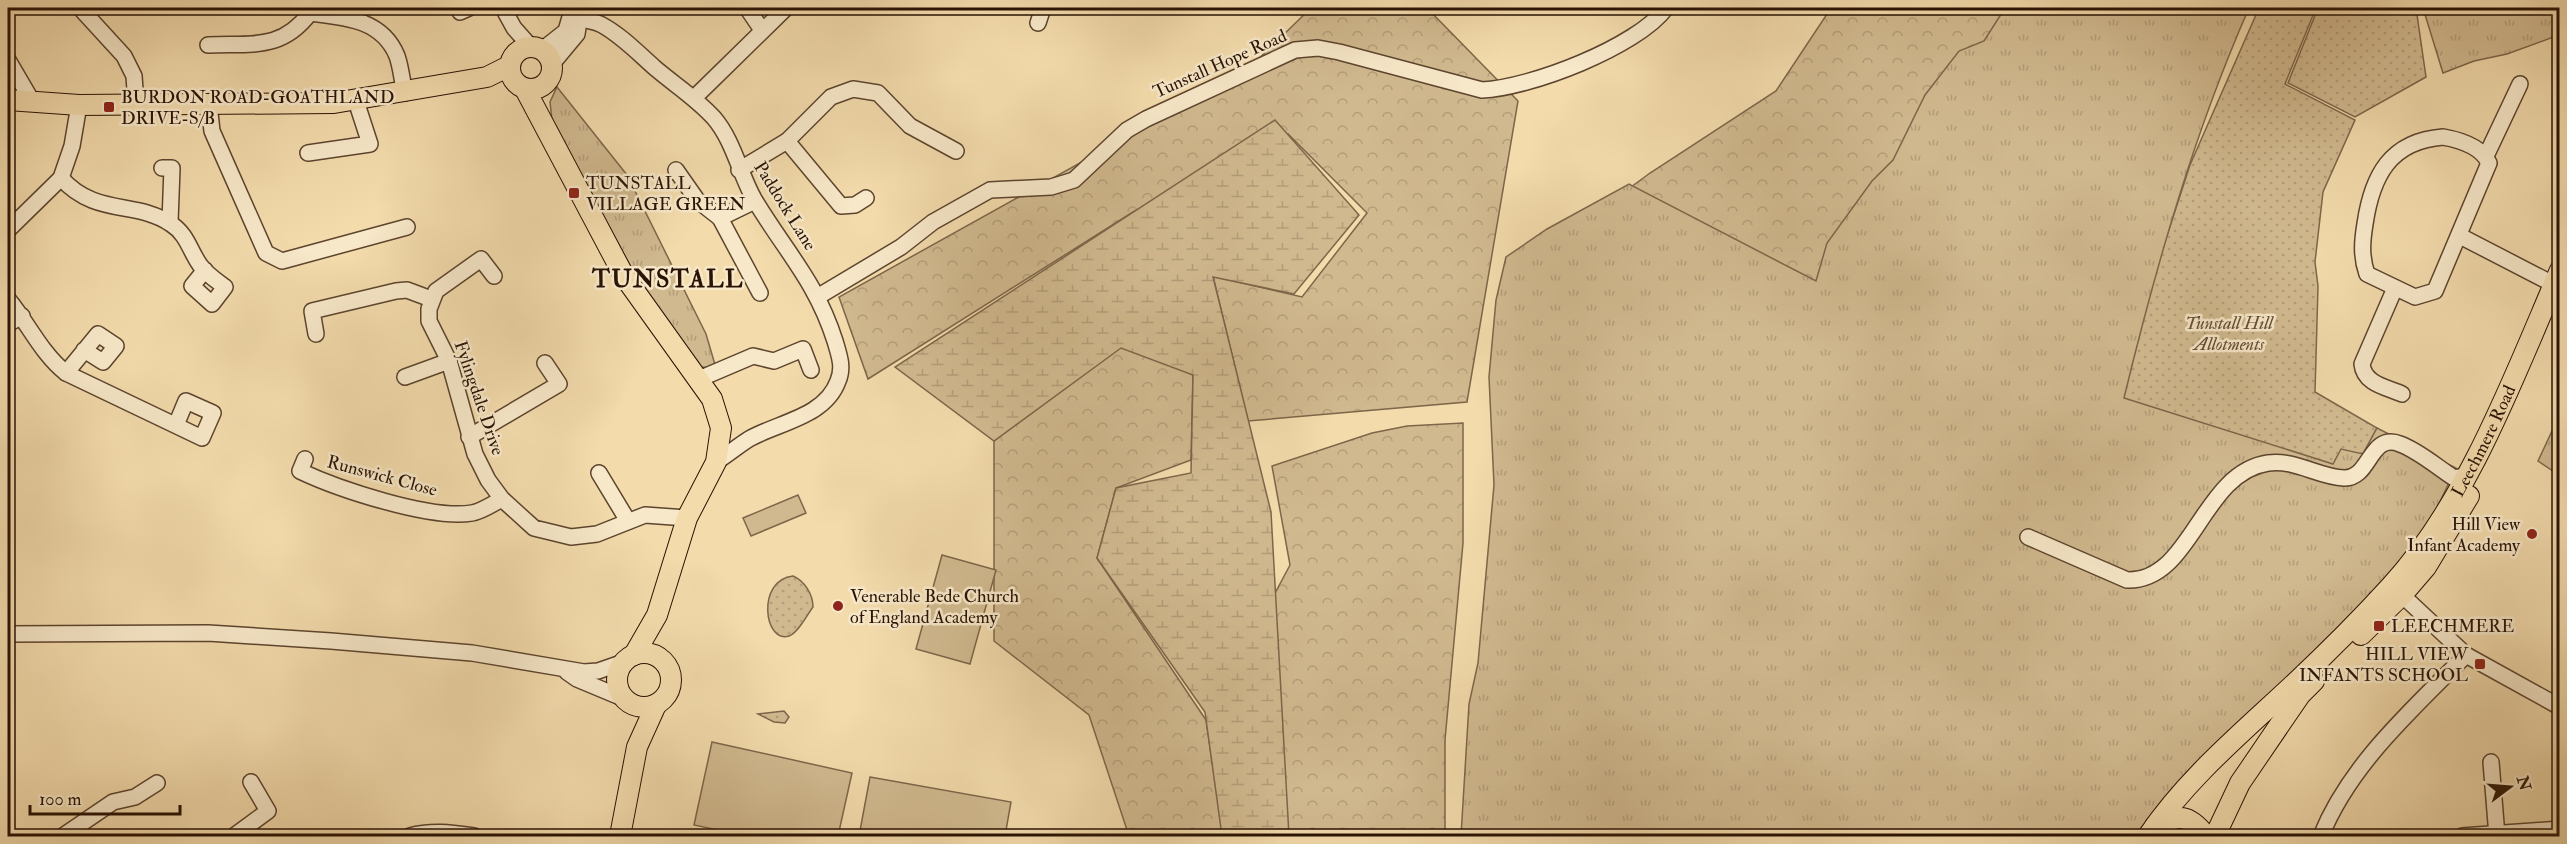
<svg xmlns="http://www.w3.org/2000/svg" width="2567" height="844" font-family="'IM FELL Double Pica',serif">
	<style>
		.grass { fill: url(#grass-dots); stroke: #7d664a; stroke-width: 1.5 }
		.forest { fill: url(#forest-crowns); stroke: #7d664a; stroke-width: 1.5 }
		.wetland { fill: url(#wetland-marsh); stroke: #7d664a; stroke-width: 1.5 }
		.park { fill: url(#park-tufts); stroke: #7d664a; stroke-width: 1.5 }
		.pitch { fill: #d1b98f; stroke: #7d664a; stroke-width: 1.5 }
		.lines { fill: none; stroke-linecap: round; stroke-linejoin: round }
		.minor-casing { stroke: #5c442e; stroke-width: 18 }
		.major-casing { stroke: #291204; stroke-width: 22 }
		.minor { stroke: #f7e8c9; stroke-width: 15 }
		.major { stroke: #f3dbac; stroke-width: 20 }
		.poi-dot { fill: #8f2418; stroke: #f7e8c9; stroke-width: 2 }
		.labels { text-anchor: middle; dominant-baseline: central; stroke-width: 5; stroke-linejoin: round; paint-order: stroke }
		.street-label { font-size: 18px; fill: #291204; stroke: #f7e8c9 }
		.poi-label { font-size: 18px; fill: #291204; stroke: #f7e8c9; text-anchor: start }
		.park-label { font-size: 18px; font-style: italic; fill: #644c35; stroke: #f7e8c9 }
		.district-label { font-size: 24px; font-weight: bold; letter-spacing: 1.5px; fill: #291204; stroke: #f7e8c9 }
	</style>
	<defs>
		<pattern id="grass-dots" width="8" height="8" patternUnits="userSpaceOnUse" patternTransform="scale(1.5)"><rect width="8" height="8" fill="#d1b98f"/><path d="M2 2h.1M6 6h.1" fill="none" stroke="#b39e7a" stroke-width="1.8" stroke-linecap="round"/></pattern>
		<pattern id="forest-crowns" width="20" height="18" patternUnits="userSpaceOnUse" patternTransform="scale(1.5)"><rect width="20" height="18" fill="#d1b98f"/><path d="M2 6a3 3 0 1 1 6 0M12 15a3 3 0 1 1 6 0" fill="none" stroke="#b39e7a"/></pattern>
		<pattern id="wetland-marsh" width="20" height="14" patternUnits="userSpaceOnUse" patternTransform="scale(1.5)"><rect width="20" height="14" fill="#d1b98f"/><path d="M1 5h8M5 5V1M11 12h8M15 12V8" fill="none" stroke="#b39e7a"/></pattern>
		<pattern id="park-tufts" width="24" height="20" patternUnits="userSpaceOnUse" patternTransform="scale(1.5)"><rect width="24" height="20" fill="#d1b98f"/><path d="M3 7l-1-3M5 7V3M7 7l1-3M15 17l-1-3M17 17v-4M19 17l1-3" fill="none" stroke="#b39e7a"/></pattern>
	</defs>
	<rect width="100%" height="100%" fill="#f3dbac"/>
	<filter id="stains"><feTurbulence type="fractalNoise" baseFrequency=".00333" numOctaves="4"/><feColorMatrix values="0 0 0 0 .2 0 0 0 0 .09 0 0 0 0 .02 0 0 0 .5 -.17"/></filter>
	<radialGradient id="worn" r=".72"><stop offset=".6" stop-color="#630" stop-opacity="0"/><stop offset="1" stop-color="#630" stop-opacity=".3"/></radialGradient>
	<g class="grass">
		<polygon points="2259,8 2316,8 2285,84 2355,120 2323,192 2315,262 2318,286 2315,392 2377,428 2363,454 2333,465 2123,399 2152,282 2190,165"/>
		<polygon points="2318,8 2416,8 2426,77 2355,117 2288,83"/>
		<path d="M793,576C805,581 813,595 813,607C807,615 798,633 789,636C764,644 756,580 793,576Z"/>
		<polygon points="784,711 789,717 785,723 774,722 758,714"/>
	</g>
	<g class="forest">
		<polygon points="1311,8 1427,8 1518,101 1467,402 1248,421 1213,276 1302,297 1367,213 1288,134 1133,212 868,379 839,297 1247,70"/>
		<polygon points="1831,8 2026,8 1828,294 1529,262 1650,173 1776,91"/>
		<polygon points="1128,342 1193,375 1191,460 1116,488 1097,558 1206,720 1223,836 1129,836 1089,715 994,641 994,441"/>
		<polygon points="1463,423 1463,543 1445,740 1445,836 1289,836 1265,612 1290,565 1272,466 1372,433 1407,426"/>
	</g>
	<polygon class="wetland" points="1275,120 1359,215 1294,294 1213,277 1271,512 1289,836 1222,836 1205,712 1097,558 1116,488 1191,473 1193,375 1121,348 994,441 895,367"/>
	<g class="park">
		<path d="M2005,8H2249C2194,133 2156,266 2124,398L2333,464L2341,449L2363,454L2377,428L2456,468L2426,531L2392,578L2167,797L2136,836H1461L1469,704L1478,663L1494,485L1489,377L1496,300L1506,257L1547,229L1629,184L1816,281L1827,243L1872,181L1893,160L1925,95L1959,51L1984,41Z"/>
		<polygon points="2423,8 2559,8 2559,35 2507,54 2474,61 2443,73"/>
		<polygon points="557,87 627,175 706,334 716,368 700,367 640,284 552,120 550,102"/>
		<polygon points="2559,416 2559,475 2538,461"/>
	</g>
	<g class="pitch">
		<polygon points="798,495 806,513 751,536 743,518"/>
		<polygon points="942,555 996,570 970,664 916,649"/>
		<polygon points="712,742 852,773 838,836 746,836 694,825"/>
		<polygon points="870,777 1011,802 1005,836 859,836"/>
	</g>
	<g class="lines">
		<g class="minor-casing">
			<g id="minor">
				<polyline points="80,8 124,56 134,76 136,104"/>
				<path d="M304,8L310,13C344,17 382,19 397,56C401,67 402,81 405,93"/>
				<polyline points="503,8 514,28 530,46"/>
				<polyline points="747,8 762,30"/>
				<polyline points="460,12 469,8"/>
				<path d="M571,18C582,19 593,20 602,25C622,36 638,53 655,68C675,85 697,99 714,118C733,140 740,174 754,199C785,251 816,281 835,341C839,355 844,367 838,381C825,417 779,422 749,439C738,446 727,455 716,462"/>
				<polyline points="1038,23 1043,8"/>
				<path d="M208,45C252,43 281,51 310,13"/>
				<polyline points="542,50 566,31 572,10"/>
				<polyline points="8,60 32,101"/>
				<polyline points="552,64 577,34 581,8"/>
				<polyline points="694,98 786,8"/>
				<polyline points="209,104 212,131 266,253 282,261 407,227"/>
				<path d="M2443,137C2460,140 2481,146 2489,163L2435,291L2415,297L2367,274C2361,257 2362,242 2365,224C2372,176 2390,141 2443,137Z"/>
				<polyline points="787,141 841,206 855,205 866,198"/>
				<polyline points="308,153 370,144 356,101"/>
				<polyline points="2486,156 2520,84"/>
				<polyline points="162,168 172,168 170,222"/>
				<polyline points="676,170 697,200 720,218 755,201"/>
				<polyline points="739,170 787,141 831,97 853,89 878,93 910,126 956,151"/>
				<path d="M61,178C96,217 136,200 171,224C187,234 190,251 200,265C206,274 217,281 225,287L212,304L192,286L205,270"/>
				<polyline points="720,218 760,293"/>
				<polyline points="8,230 61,178 72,146 79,105"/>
				<polyline points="2460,236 2553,284"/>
				<polyline points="494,276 481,259 436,291 429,309 429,321 449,361 475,454 488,480 502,499 534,528 571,537 597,534 645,515 687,518"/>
				<path d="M2395,288L2362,364C2364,384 2386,387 2402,394"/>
				<path d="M819,296L901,247L933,222L990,190L1051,187L1074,180L1127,130L1146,119L1295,50L1318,48L1339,52L1482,90C1530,88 1637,47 1666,8"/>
				<path d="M8,299C28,323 41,353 66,373L202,438L213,413L186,401L176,425"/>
				<polyline points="8,324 22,316"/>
				<polyline points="316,334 312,311 396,291 407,290 431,299"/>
				<polyline points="66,373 98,334 116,346 103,362 84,350"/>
				<polyline points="405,377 449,361"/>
				<polyline points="699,379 753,356 774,361 803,349 811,370"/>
				<polyline points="469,437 559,384 545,363"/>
				<path d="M305,459L300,471C338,489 431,520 472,513C483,511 492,504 502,499"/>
				<polyline points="599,473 628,521"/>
				<path d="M2028,537L2127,580C2192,582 2201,473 2268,463C2295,459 2318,477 2344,478C2371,479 2369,432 2400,444C2419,451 2437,467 2454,478L2468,475"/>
				<polyline points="2402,595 2466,655 2560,707"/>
				<polyline points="8,634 208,633 331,641 472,653 584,672 598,671 624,662"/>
				<polyline points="567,672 577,679 625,699"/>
				<polyline points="2491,762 2497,836"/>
				<polyline points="63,836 113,802 135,797 157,783"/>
				<polyline points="234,836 268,811 251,782"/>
				<path d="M410,836C432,830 452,833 474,836"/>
				<path d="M2321,836C2350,764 2412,710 2466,655"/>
				<polyline points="2462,836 2560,829"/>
			</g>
		</g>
		<g class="major-casing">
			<g id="major">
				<circle cx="531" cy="68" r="21"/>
				<polyline points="525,89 624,276 712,399 721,428 716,462 687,518 657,615 634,655"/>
				<polyline points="8,100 79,105 334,103 487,77 509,66"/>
				<polyline points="2361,635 2402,595 2426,567 2469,496"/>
				<circle cx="644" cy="680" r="27"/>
				<path d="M2155,826C2179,815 2188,813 2206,836"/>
				<polyline points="620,836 637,747 656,705"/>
				<path id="s1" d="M2148,836C2188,777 2243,732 2295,683C2328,652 2361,619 2391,586C2468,502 2515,374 2560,270"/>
				<polyline points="2215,836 2240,783 2300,695 2314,681"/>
			</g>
		</g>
		<use href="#minor" class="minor"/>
		<use href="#major" class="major"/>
	</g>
	<g class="poi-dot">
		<rect x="103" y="101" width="12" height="12" rx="3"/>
		<rect x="568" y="187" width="12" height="12" rx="3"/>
		<circle cx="2532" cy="534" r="6"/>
		<circle cx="838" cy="606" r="6"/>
		<rect x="2373" y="620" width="12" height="12" rx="3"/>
		<rect x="2474" y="658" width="12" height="12" rx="3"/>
	</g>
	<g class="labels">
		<g class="street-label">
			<text transform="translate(1220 64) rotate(-24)">Tunstall Hope Road</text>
			<text transform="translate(785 206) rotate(58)">Paddock Lane</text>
			<text transform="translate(479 398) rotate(71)">Fylingdale Drive</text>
			<text stroke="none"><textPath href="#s1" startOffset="522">Leechmere Road</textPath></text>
			<text transform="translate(382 476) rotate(15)">Runswick Close</text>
		</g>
		<g class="poi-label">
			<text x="121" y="97">BURDON ROAD-GOATHLAND<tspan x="121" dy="21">DRIVE-S/B</tspan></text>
			<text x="586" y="183">TUNSTALL<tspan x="586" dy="21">VILLAGE GREEN</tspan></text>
			<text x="2520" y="524" text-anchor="end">Hill View<tspan x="2520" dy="21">Infant Academy</tspan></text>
			<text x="850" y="596">Venerable Bede Church<tspan x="850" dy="21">of England Academy</tspan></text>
			<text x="2391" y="626">LEECHMERE</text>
			<text x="2468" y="654" text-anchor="end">HILL VIEW<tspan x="2468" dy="21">INFANTS SCHOOL</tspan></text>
		</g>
		<g class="park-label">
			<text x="2229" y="323">Tunstall Hill<tspan x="2229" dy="21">Allotments</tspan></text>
		</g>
		<g class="district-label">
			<text x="668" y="279">TUNSTALL</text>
		</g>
	</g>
	<rect width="2567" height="844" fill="none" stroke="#f3dbac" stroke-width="30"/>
	<rect x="9" y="9" width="2549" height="826" fill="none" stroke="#291204" stroke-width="3"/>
	<rect x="15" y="15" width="2537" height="814" fill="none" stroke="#291204" stroke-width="1.5"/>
	<g transform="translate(2510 787) rotate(74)" stroke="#f7e8c9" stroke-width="4.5" paint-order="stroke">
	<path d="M0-4.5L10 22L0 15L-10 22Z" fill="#291204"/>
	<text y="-9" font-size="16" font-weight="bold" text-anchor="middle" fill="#291204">N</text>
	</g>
	<path d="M30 805v9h150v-9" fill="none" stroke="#291204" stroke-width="3"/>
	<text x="39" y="805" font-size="18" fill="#291204" stroke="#f7e8c9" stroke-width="4.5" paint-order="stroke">100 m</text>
	<rect width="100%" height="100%" filter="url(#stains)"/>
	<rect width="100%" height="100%" fill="url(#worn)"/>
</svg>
